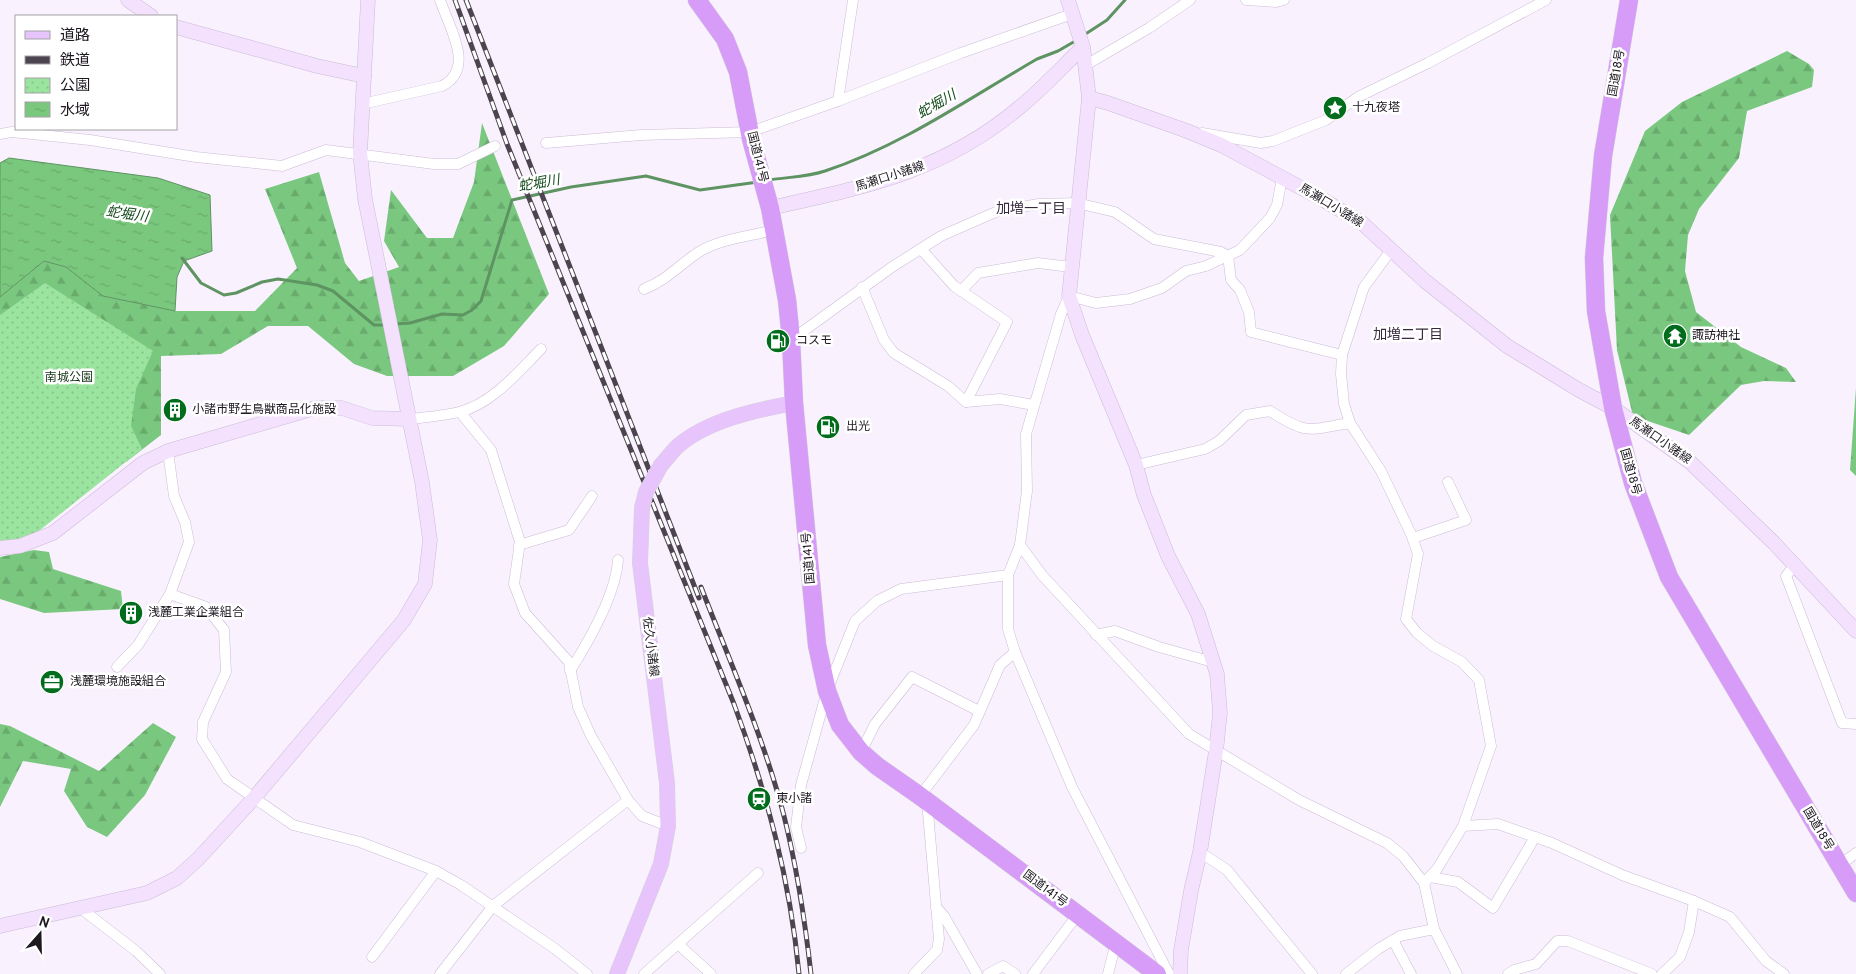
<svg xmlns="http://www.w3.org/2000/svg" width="1856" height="974" font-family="Overpass,'Noto Sans JP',sans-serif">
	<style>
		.forest { fill: url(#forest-firs) }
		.park { fill: url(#park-dots) }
		.water { fill: url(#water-ripples); stroke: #5e9362 }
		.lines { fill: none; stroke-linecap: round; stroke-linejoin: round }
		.stream { stroke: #5e9362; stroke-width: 3 }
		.street-casing { stroke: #ccbbd6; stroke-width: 11 }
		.secondary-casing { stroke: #ccbbd6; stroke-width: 15 }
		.primary-casing { stroke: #d6d5d7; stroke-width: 16 }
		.highway-casing { stroke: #d6d5d7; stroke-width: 19 }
		.street { stroke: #fff; stroke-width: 10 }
		.secondary { stroke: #f3e1fd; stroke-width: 14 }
		.primary { stroke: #e7c4fb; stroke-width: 15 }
		.highway { stroke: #d79cf8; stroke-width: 18 }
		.rail-casing { stroke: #4c454f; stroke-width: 5 }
		.rail { stroke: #fff; stroke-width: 3; stroke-dasharray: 9; stroke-linecap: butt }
		.primary-bridge-casing { stroke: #d6d5d7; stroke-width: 16; stroke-linecap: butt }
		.primary-bridge { stroke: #e7c4fb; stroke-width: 15 }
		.labels { text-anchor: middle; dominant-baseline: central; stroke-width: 5; stroke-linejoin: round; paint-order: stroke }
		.street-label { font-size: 12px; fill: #1d1720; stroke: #fff }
		.poi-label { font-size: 12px; fill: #1d1720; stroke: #fff; text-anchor: start }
		.park-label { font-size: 12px; fill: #143417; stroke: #fff }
		.water-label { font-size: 14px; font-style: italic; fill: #12491a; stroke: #fff }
		.neighbourhood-label { font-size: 14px; fill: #37293e; stroke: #fff }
	</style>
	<defs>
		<pattern id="forest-firs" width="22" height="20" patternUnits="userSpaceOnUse" patternTransform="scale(1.25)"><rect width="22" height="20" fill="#7ac87f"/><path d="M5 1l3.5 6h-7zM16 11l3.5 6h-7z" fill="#69ab6d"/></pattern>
		<pattern id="park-dots" width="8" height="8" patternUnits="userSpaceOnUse" patternTransform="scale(1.25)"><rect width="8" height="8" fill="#9be49f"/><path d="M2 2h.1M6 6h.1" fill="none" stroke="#85c389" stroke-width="1.8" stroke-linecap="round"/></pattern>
		<pattern id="water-ripples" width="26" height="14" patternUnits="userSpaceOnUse" patternTransform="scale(1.25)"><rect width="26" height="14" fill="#7ac87e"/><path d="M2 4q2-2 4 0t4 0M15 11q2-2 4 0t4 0" fill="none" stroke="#69ab6d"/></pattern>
	</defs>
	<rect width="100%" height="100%" fill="#f9f2fe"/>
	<g class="forest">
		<polygon points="1787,51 1809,64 1814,70 1812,87 1747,111 1739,158 1699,209 1688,235 1685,271 1696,312 1741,347 1786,368 1796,382 1764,381 1741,385 1689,435 1633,416 1617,350 1610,215 1645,131 1682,102"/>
		<polygon points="482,123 549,294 504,346 453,376 387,376 354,364 308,326 268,326 221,354 161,356 161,435 126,462 0,385 0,297 44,261 66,267 103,296 175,311 255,311 297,268 265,189 319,172 345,263 359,281 399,267 384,241 391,190 427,238 453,238 474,182"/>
		<polygon points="1856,388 1856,476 1850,470"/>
		<polygon points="34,550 49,552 53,569 121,591 123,609 44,613 0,599 0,557"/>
		<polygon points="153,723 176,737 145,795 107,837 87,827 64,791 71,769 23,761 0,807 0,724 10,726 99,771"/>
	</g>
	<polygon class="park" points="45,283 153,351 136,389 131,426 142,449 20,546 0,553 0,315"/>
	<polygon class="water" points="9,158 158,178 210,195 212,251 184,261 177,277 175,311 103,296 66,267 44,261 0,297 0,163"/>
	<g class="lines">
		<g class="stream">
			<polyline points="1084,35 1107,20 1125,0"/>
			<path d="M769,180C787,177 808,177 825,171C901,146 968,99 1037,59L1058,51L1077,40"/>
			<polyline points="182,258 201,283 224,295 236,293 262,282 278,279 317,285 333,291 374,325 386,325"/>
			<polyline points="395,324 410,323 442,314 463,315 472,310 481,301 512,200 571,187 646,176 700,190 758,182"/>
		</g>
		<g class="street-casing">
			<g id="street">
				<polyline points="1246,0 1276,2 1284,0"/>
				<polyline points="1086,65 1149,28 1190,0"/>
				<polyline points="838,101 853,0"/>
				<path d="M362,104L442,86C476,69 449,27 440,0"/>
				<polyline points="1202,133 1261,143 1273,141 1326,120 1358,97 1428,63 1546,0"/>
				<polyline points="0,134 12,132 90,140 196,157 282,166 326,150 434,164 458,164 495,146"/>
				<polyline points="546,143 641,135 750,132 838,101 961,53 1072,14"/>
				<polyline points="1392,249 1364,287 1342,355 1341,374 1344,404 1350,423 1381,471 1411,534 1418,554 1406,619 1417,633 1433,646 1462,662 1479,680 1491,746 1463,826 1437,869 1424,883"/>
				<polyline points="862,287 884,340 894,353 948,386 966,402 1007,322 954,286 921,249"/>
				<path d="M644,289C666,281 680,264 699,252C720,239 750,236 774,230"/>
				<polyline points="961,291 978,273 1038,263 1071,267"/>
				<polyline points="791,340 892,267 941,236 998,211 1039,204 1077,203 1115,212 1154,239 1221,252 1228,256 1231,280 1240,290 1249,312 1251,332 1342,355"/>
				<polyline points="966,402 1000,399 1034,405"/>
				<polyline points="460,412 491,450 520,542 514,584 525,613 569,662 578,707 591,736 628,800 642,816 668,826"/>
				<path d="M409,419C426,417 443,416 459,412C492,404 518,372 541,349"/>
				<path d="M1136,465L1205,449L1219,441L1246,415L1270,411C1307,435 1308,430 1350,423"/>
				<polyline points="1413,538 1466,520 1448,482"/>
				<polyline points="519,545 569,530 592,496"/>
				<polyline points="1020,545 1042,575 1189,734 1299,800 1387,843 1403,856 1424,883 1434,929 1457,974"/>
				<polyline points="1794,566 1786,576 1842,723 1856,724"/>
				<polyline points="170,594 206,607 224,630 226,672 203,722 202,739 227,779 293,825 360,842 436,871 461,885 554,948 587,974"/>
				<polyline points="1096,635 1115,631 1159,647 1213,662"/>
				<polyline points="117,667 138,645 170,594 189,542 185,522 174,496 168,451"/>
				<path d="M570,671C589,641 616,594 618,560"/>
				<polyline points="861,752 875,724 912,677 979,711"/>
				<polyline points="920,796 974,725 1000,665 1015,652"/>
				<polyline points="1463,826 1498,824 1552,843 1622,875 1694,901 1730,917 1766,961 1784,974"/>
				<polyline points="801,848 796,827 801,785 827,691 855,621 877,601 901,589 1008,575"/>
				<polyline points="1200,852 1227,870 1312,974"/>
				<polyline points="1840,865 1856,853"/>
				<polyline points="1430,877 1458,882 1493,908 1535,837"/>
				<polyline points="79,907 136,951 160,974"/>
				<polyline points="936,907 944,916 977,974"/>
				<polyline points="1393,940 1411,974"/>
				<polyline points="678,944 711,974"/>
				<polyline points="372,957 436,871"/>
				<polyline points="440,974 493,906 628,800"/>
				<polyline points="644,974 758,873"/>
				<polyline points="914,974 937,950 939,939 927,801"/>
				<polyline points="988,974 1003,966 1015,974"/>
				<polyline points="1033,974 1078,914"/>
				<polyline points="1108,974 1116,942"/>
				<polyline points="1169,974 1072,787 1015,652 1008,629 1008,575 1020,545 1027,491 1026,434 1061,314 1069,296 1096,303 1130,299 1162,288 1186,271 1206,266 1240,250 1270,218 1277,205 1282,178"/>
				<polyline points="1346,974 1378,949 1400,936 1434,929"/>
				<polyline points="1508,974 1514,970 1536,964 1557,941 1568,941 1652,974"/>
				<polyline points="1662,974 1680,957 1689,932 1694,901"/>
			</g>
		</g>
		<g class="secondary-casing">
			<g id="secondary">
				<polyline points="128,0 151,16"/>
				<polyline points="1068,0 1083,47 1089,98 1069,296 1082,335 1136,465 1144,495 1168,556 1198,614 1217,674 1220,713 1216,751 1200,852 1191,891 1181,950 1180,974"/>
				<polyline points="176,27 317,66 364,76"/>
				<polyline points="1089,98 1108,103 1187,131 1221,145 1320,198 1362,223 1425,281 1507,346 1579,390 1613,408 1690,462 1774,543 1856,631"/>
				<path d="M770,208C865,187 943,172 1020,107C1042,89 1062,67 1083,47"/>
				<polyline points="0,548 20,546 53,533 143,463 168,451 315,408 342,408 372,418 409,419"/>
				<polyline points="0,926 147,893 177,878 198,859 254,798 404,620 425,584 430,540 422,482 365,199 360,153 368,0"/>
			</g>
		</g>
		<g class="primary-casing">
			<g id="primary">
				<path d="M661,465C667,459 672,451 679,445C709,420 756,410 794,403"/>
				<polyline points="617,974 661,864 668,826 667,783 640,563 642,508"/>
			</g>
		</g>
		<g class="highway-casing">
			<g id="highway">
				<polyline points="697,0 725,39 738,72 751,139 770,208 787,300 791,340 794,403 817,645 827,691 840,725 861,752 877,766 920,796 1157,974"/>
				<polyline points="1629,0 1603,156 1594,258 1596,311 1613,408 1633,483 1669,577 1856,893"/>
			</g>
		</g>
		<use href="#street" class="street"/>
		<use href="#secondary" class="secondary"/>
		<use href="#primary" class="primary"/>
		<use href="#highway" class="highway"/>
		<g class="rail-casing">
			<g id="rail">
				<path d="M455,0L507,144L734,704C767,794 790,879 799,974"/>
				<polyline points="466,0 699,598"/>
				<path d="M701,587C730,662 764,738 784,816C797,868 805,921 811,974"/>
			</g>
		</g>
		<use href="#rail" class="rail"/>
		<g class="primary-bridge-casing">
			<polyline id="primary-bridge" points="642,508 646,492 661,465"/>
		</g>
		<use href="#primary-bridge" class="primary-bridge"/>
	</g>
	<defs>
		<g id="sight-disc" transform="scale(1.25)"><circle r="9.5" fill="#006c1c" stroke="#fff"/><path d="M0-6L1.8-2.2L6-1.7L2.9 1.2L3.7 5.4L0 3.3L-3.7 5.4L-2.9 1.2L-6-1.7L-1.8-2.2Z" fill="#fff"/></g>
		<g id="temple-disc" transform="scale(1.25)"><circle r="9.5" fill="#006c1c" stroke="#fff"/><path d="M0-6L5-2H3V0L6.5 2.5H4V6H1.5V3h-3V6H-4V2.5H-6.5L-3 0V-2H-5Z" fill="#fff"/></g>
		<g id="fuel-disc" transform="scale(1.25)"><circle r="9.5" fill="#006c1c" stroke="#fff"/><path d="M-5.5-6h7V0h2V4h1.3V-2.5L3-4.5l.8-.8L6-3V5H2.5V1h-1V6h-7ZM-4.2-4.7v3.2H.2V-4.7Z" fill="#fff"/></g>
		<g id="building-disc" transform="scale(1.25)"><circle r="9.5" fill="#006c1c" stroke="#fff"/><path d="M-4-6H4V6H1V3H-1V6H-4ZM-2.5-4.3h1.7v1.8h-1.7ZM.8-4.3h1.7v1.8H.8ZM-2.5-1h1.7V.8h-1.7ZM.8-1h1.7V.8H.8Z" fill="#fff"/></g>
		<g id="office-disc" transform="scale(1.25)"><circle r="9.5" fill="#006c1c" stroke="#fff"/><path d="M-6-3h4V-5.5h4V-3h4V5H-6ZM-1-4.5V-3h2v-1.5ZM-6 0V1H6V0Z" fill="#fff"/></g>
		<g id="station-disc" transform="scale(1.25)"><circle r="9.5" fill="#006c1c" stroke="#fff"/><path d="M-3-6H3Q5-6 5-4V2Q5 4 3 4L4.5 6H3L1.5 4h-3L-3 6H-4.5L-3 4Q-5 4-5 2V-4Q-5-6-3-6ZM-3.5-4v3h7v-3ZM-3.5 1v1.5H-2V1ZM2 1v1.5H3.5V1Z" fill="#fff"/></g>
	</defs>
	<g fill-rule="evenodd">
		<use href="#sight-disc" x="1335" y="108"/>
		<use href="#temple-disc" x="1675" y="336"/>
		<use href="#fuel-disc" x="778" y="341"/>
		<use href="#building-disc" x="175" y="410"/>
		<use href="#fuel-disc" x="828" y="427"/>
		<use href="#building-disc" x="131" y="613"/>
		<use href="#office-disc" x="52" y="682"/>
		<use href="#station-disc" x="759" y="799"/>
	</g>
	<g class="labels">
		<g class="street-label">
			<text transform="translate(1617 73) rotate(-80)">国道18号</text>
			<text transform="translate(757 157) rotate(76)">国道141号</text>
			<text transform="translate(890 177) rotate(-18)">馬瀬口小諸線</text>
			<text transform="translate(1331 206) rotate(31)">馬瀬口小諸線</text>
			<text transform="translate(1660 441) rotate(35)">馬瀬口小諸線</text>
			<text transform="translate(1630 472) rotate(74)">国道18号</text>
			<text transform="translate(809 558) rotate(-95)">国道141号</text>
			<text transform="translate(650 647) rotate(83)">佐久小諸線</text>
			<text transform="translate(1818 829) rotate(59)">国道18号</text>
			<text transform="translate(1045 889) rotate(37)">国道141号</text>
		</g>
		<g class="poi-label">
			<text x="1352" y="108">十九夜塔</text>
			<text x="1692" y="336">諏訪神社</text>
			<text x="796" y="341">コスモ</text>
			<text x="192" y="410">小諸市野生鳥獣商品化施設</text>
			<text x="846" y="427">出光</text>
			<text x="148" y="613">浅麓工業企業組合</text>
			<text x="70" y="682">浅麓環境施設組合</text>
			<text x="776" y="799">東小諸</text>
		</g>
		<g class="park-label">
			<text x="69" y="378">南城公園</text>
		</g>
		<g class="water-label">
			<text transform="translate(937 105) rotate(-30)">蛇堀川</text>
			<text transform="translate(539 184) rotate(-10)">蛇堀川</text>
			<text transform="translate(127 215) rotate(8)">蛇堀川</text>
		</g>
		<g class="neighbourhood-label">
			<text x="1031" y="209">加増一丁目</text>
			<text x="1408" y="335">加増二丁目</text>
		</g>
	</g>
	<rect x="15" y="15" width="162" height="115" fill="#ffffff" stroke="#a5a2a6"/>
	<rect x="25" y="31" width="25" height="8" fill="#e7c4fb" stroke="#a5a2a6"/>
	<text x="60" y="40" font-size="15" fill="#1d1720">道路</text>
	<rect x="25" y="56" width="25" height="8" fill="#4c454f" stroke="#a5a2a6"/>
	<text x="60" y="65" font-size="15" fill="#1d1720">鉄道</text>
	<rect x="25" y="78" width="25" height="15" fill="url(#park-dots)" stroke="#a5a2a6"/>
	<text x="60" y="90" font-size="15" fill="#1d1720">公園</text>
	<rect x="25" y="102" width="25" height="15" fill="url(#water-ripples)" stroke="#a5a2a6"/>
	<text x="60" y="115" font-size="15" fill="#1d1720">水域</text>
	<g transform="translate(40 934) rotate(20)" stroke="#ffffff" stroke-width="4" paint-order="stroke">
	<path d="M0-4L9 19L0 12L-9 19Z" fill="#1d1720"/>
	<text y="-8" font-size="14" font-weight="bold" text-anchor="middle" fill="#1d1720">N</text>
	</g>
</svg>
